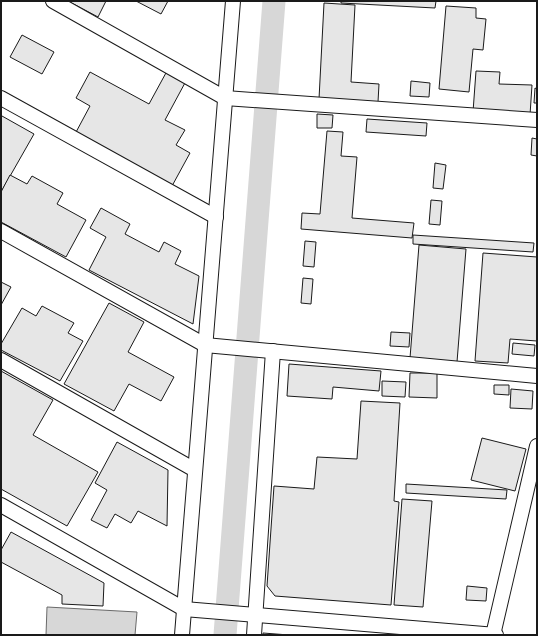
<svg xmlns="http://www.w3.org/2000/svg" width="538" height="636" font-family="Commissioner,sans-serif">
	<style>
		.water { fill: #d7d7d7; stroke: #6a6a6a }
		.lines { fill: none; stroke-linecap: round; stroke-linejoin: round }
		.river { stroke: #d7d7d7; stroke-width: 23 }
		.building { fill: #e6e6e6; stroke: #1a1a1a }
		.minor-casing { stroke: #1a1a1a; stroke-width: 16 }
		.minor { stroke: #fff; stroke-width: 14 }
	</style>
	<rect width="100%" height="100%" fill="#fff"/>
	<polygon class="water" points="47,607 137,612 135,635 46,635"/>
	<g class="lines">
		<polyline class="river" points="225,635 274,1"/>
	</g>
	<g class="building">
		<polygon points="68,1 106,1 98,17"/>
		<polygon points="136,1 168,1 161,14"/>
		<polygon points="341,1 436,1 435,8 341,3"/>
		<polygon points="324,3 355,5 351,82 379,84 378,102 319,99"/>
		<polygon points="446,6 476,8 476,18 486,19 483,50 473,49 469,92 439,89"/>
		<polygon points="22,35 54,52 42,74 10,57"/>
		<polygon points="167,71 186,81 165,120 185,130 176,145 190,153 172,186 75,134 90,106 76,98 90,72 149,104"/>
		<polygon points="476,71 500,72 499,84 532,85 530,115 473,112"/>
		<polygon points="411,81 430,83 429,97 410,96"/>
		<polygon points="535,88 537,89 537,103 534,103"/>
		<polygon points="317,114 333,115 332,128 317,128"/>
		<polygon points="2,116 34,134 1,192 1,117"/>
		<polygon points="367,119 427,123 426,136 366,132"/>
		<polygon points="327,131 343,132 341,156 357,157 352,218 414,223 412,238 301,229 302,213 320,214"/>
		<polygon points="532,138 537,139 537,156 531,155"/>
		<polygon points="435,163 446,165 443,189 433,188"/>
		<polygon points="10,175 27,184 32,176 63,193 57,204 86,220 66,257 1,222 1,192"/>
		<polygon points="431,200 442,201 440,225 429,224"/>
		<polygon points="101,208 130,224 125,234 159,252 164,242 181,251 175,264 199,276 193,324 89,270 106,237 90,228"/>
		<polygon points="413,235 534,243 533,252 413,244"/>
		<polygon points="305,241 316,242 314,267 303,266"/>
		<polygon points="419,245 466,249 457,362 410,358"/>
		<polygon points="483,253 537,257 537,341 510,339 508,363 475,361"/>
		<polygon points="303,278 313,279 311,304 301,303"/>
		<polygon points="1,282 11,287 1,305"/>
		<polygon points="109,303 144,322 128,352 174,377 161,401 129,384 114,411 64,384"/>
		<polygon points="42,306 74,323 68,333 83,341 60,381 1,350 1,344 22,308 36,316"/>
		<polygon points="391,332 410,333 409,347 390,346"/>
		<polygon points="513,343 535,345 534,356 512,354"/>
		<polygon points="289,364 381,371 379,391 333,387 332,399 287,396"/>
		<polygon points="1,371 53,400 33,435 98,472 67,526 1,489"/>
		<polygon points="410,373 437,373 437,398 409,397"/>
		<polygon points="382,381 406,382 405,397 382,396"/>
		<polygon points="494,385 509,385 509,395 494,394"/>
		<polygon points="511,389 533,391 532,409 510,408"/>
		<polygon points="361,401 400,403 394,501 399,502 391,605 275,596 267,586 274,486 314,489 317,457 357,459"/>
		<polygon points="482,438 526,449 515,491 471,480"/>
		<polygon points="117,442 168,470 167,526 138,511 131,523 115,514 107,528 91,520 107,490 95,483"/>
		<polygon points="406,484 507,490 506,499 406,493"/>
		<polygon points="402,499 432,501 423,607 394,605"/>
		<polygon points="11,532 104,583 103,606 62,604 62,595 1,562 1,550"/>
		<polygon points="467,586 487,588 486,601 466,600"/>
		<polygon points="263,633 289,635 263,635"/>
	</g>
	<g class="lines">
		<g class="minor-casing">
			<g id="minor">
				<polyline points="53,1 225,98 537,120"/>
				<polyline points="1,98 216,217"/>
				<polyline points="1,231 205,345 537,376"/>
				<polyline points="1,360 195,470"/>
				<polyline points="1,505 184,609 496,635"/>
				<polyline points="182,635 233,1"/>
				<polyline points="254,635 273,351"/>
				<polyline points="493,635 537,446"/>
			</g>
		</g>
		<use href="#minor" class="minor"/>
	</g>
	<rect width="538" height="636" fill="none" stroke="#1a1a1a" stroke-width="4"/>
</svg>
